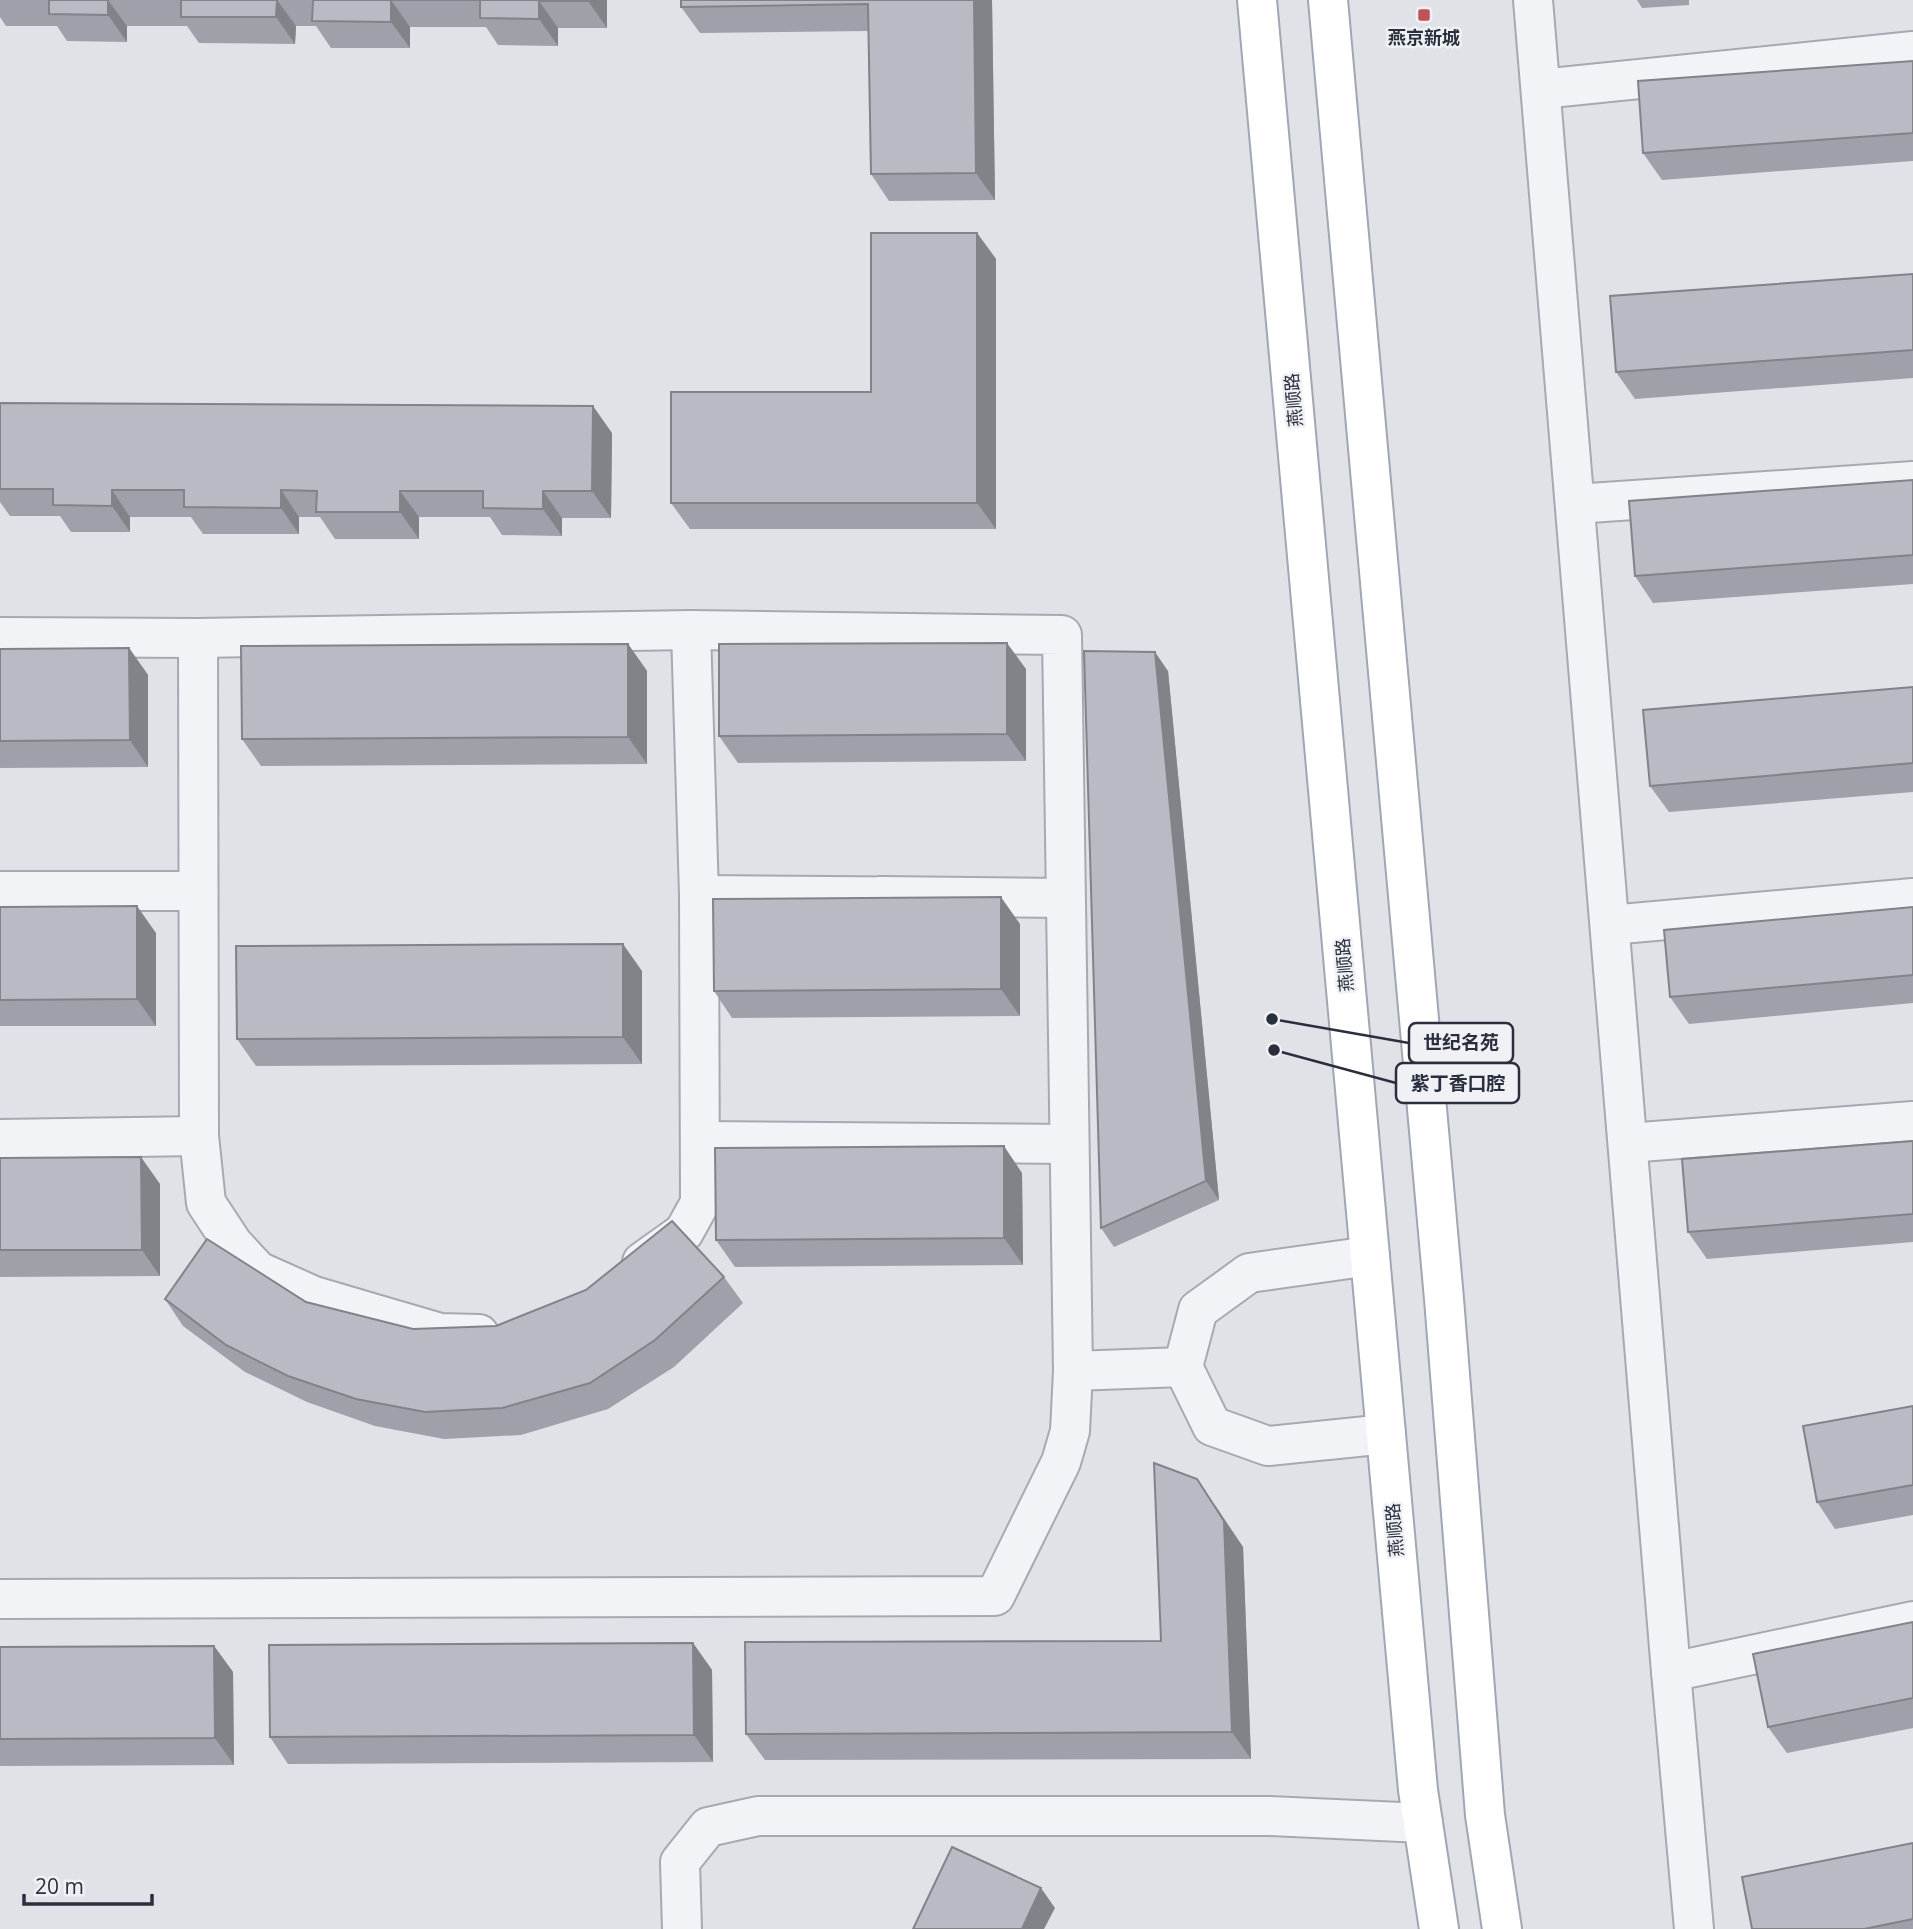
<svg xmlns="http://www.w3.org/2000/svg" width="1913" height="1929" font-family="'Open Sans','Noto Sans SC',sans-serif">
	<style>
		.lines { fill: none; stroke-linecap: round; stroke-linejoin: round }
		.minor-casing { stroke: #a6a9b1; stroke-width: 42 }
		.major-casing { stroke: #a0a6b2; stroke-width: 42 }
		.minor { stroke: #f2f3f6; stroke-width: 38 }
		.major { stroke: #fff; stroke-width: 38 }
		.wall { fill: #9ea1a9 }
		.shaded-wall { fill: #818389 }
		.building { fill: #b8bbc4; stroke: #818389; stroke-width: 2 }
		.poi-dot { fill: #c15156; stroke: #eff1f5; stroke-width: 2.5 }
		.labels { text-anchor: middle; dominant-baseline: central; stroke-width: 5; stroke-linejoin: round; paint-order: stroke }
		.poi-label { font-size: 18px; font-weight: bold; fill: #2a2f3d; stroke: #eff1f5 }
		.street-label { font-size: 18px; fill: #2a2f3d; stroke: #eff1f5 }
		.leader { fill: none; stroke: #2a2f3d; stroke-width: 2.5 }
		.callout-dot { fill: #2a2f3d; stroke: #eff1f5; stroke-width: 2.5 }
		.callout { fill: #eff1f5; stroke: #2a2f3d; stroke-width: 2.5 }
		.callout-label { font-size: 19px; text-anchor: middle; font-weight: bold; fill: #2a2f3d }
	</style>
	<rect width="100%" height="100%" fill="#e0e2e8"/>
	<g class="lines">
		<g class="minor-casing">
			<g id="minor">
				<polyline points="1533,0 1671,1672 1694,1929"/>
				<polyline points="1541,89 1913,51"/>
				<polyline points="1575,504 1913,481"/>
				<polyline points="0,637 198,638 691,630 1062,635 1073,1371 1070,1431 1061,1462 995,1596 0,1599"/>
				<polyline points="198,638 199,1136 206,1203 233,1244 258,1271 314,1296 375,1314 440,1333 479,1334"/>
				<polyline points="0,891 197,891"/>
				<polyline points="699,895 1065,898 880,896"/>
				<polyline points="1610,925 1913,898"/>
				<polyline points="0,1139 199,1136"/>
				<polyline points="701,1141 1069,1144"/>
				<polyline points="1628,1143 1913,1121"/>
				<polyline points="642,1262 684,1232 700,1203 699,895 691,630"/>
				<polyline points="1073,1371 1183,1367"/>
				<polyline points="1328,1440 1386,1434 1268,1446 1212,1426 1183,1367 1198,1310 1249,1273 1370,1256"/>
				<polyline points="1671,1672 1913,1621"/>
				<polyline points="682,1929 680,1862 708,1827 758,1816 1269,1816 1423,1823"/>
			</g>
		</g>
		<g class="major-casing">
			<g id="major">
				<polyline points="1257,0 1418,1790 1439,1929"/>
				<polyline points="1328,0 1444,1299 1485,1815 1502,1929"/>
			</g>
		</g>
		<use href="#minor" class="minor"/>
		<use href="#major" class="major"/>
	</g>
	<g class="wall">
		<polygon points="0,0 607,0 607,28 558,28 558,46 498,45 486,27 410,27 410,48 331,48 316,26 296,26 295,44 199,43 187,26 127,26 127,42 67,41 57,26 6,26 0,17"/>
		<polygon points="681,0 992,0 995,200 889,201 871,174 869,31 700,33 681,7"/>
		<polygon points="1637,0 1689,0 1689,5 1642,8"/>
		<polygon points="1913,61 1913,161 1662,180 1643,153"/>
		<polygon points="977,233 996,259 996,529 690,529 671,503 871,392"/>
		<polygon points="1913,274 1913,378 1635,399 1616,372"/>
		<polygon points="0,403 612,433 611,518 562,518 562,536 502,535 490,517 419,517 419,539 335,539 320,517 299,517 299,534 203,534 191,517 130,517 130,532 71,532 60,516 10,516 0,502"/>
		<polygon points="1913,480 1913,584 1653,603 1635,576"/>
		<polygon points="628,644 647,671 647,764 261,766 242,739"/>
		<polygon points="129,648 148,675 148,767 0,768 0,649"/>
		<polygon points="1026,669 1026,761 738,763 719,736"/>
		<polygon points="1168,671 1219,1200 1114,1247 1101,1228"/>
		<polygon points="1913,687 1913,792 1669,812 1650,786"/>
		<polygon points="0,907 156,933 156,1026 0,1026"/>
		<polygon points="1913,907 1913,1003 1689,1024 1670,997"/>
		<polygon points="1020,924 1020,1016 732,1018 714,991"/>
		<polygon points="642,971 642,1064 256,1066 237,1039"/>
		<polygon points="1913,1141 1913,1242 1707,1259 1688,1232"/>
		<polygon points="0,1158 160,1184 160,1276 0,1277"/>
		<polygon points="1022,1173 1023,1265 735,1267 716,1240"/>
		<polygon points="724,1277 743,1303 674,1367 608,1409 521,1435 444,1439 375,1426 307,1402 245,1372 183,1326 165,1299 306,1302 413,1329 496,1326"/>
		<polygon points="1913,1406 1913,1515 1835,1529 1817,1502"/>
		<polygon points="1215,1505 1243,1547 1251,1759 765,1760 746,1734 1161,1641"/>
		<polygon points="1913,1622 1913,1728 1787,1753 1768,1727"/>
		<polygon points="693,1643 712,1670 713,1762 288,1764 270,1737"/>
		<polygon points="214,1646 233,1672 234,1765 0,1766 0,1647"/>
		<polygon points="1913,1843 1913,1929 1752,1929"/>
	</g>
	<g class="shaded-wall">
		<polygon points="108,0 127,26 127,42 108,15"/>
		<polygon points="277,0 296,26 295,44 276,17"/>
		<polygon points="391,0 410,27 410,48 391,22"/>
		<polygon points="588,0 607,0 607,28 588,1"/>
		<polygon points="974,0 992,0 995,200 976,173"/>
		<polygon points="539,1 558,28 558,46 539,19"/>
		<polygon points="977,233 996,259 996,529 977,503"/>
		<polygon points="593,406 612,433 611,518 592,491"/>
		<polygon points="112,490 130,517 130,532 112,506"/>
		<polygon points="281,490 299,517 299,534 281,508"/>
		<polygon points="400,491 419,517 419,539 400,512"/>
		<polygon points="543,491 562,518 562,536 543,509"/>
		<polygon points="1007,643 1026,669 1026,761 1007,734"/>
		<polygon points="628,644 647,671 647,764 628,737"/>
		<polygon points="129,648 148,675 148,767 130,740"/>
		<polygon points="1155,652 1168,671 1219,1200 1206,1181"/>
		<polygon points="1001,897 1020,924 1020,1016 1001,989"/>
		<polygon points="137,906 156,933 156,1026 137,999"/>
		<polygon points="623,944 642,971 642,1064 623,1037"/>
		<polygon points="1004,1146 1022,1173 1023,1265 1004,1238"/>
		<polygon points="141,1157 160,1184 160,1276 142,1250"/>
		<polygon points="1197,1479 1243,1547 1251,1759 1232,1732"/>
		<polygon points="693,1643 712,1670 713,1762 694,1735"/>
		<polygon points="214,1646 233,1672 234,1765 215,1738"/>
		<polygon points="1041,1888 1055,1908 1044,1929 1022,1929"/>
	</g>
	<g class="building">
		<polygon points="49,0 108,0 108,15 49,14"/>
		<polygon points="181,0 277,0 276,17 181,17"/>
		<polygon points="313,0 588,0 588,1 539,1 539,19 480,18 480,0 391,0 391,22 312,21"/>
		<polygon points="681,0 974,0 976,173 871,174 868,4 681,7"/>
		<polygon points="1913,61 1913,133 1643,153 1638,81"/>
		<polygon points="871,233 977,233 977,503 671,503 671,392 871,392"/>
		<polygon points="1913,274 1913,350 1616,372 1610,296"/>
		<polygon points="0,403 593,406 592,491 543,491 543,509 483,508 483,491 400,491 400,512 316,512 317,491 281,490 281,508 184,507 184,490 112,490 112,506 53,505 53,489 0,489"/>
		<polygon points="1913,480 1913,555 1635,576 1629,501"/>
		<polygon points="1007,643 1007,734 719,736 719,644"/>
		<polygon points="628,644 628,737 242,739 241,646"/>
		<polygon points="129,648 130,740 0,741 0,649"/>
		<polygon points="1084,651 1155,652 1206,1181 1101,1228"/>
		<polygon points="1913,687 1913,763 1650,786 1643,710"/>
		<polygon points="1001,897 1001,989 714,991 713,899"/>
		<polygon points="137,906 137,999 0,1000 0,907"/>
		<polygon points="1913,907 1913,975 1670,997 1664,930"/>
		<polygon points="623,944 623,1037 237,1039 236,946"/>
		<polygon points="1913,1141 1913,1214 1688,1232 1682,1159"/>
		<polygon points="1004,1146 1004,1238 716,1240 715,1148"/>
		<polygon points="141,1157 142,1250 0,1250 0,1158"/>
		<polygon points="672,1221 724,1277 655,1340 590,1383 502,1408 425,1412 356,1399 288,1376 226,1345 165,1299 207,1239 306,1302 413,1329 496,1326 586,1290"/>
		<polygon points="1913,1406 1913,1485 1817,1502 1803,1426"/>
		<polygon points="1154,1463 1197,1479 1224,1521 1232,1732 746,1734 745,1642 1161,1641"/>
		<polygon points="1913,1622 1913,1698 1768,1727 1753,1654"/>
		<polygon points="693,1643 694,1735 270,1737 269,1645"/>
		<polygon points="214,1646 215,1738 0,1739 0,1647"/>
		<polygon points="1913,1843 1913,1919 1864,1929 1752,1929 1742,1877"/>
		<polygon points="952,1847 1041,1888 1022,1929 913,1929"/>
	</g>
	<rect class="poi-dot" x="1417" y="8" width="14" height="14" rx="3.5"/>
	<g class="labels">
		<g class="poi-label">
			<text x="1424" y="37">燕京新城</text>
		</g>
		<g class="street-label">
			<text transform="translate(1293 400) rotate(-95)">燕顺路</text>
			<text transform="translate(1344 965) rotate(-95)">燕顺路</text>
			<text transform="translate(1394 1530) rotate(-95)">燕顺路</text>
		</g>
	</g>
	<path class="leader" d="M1272 1019L1409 1043M1274 1050L1396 1083"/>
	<g class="callout-dot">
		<circle cx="1272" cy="1019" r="7"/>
		<circle cx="1274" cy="1050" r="7"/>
	</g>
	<g class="callout">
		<rect x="1409" y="1023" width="104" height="40" rx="7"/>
		<rect x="1396" y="1063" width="123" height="40" rx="7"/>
	</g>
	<g class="callout-label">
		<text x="1461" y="1049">世纪名苑</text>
		<text x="1458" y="1090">紫丁香口腔</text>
	</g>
	<path d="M24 1894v10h128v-10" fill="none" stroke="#2a2f3d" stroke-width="3.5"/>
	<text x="35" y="1894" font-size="21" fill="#2a2f3d" stroke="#eff1f5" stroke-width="5" paint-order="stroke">20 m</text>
</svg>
